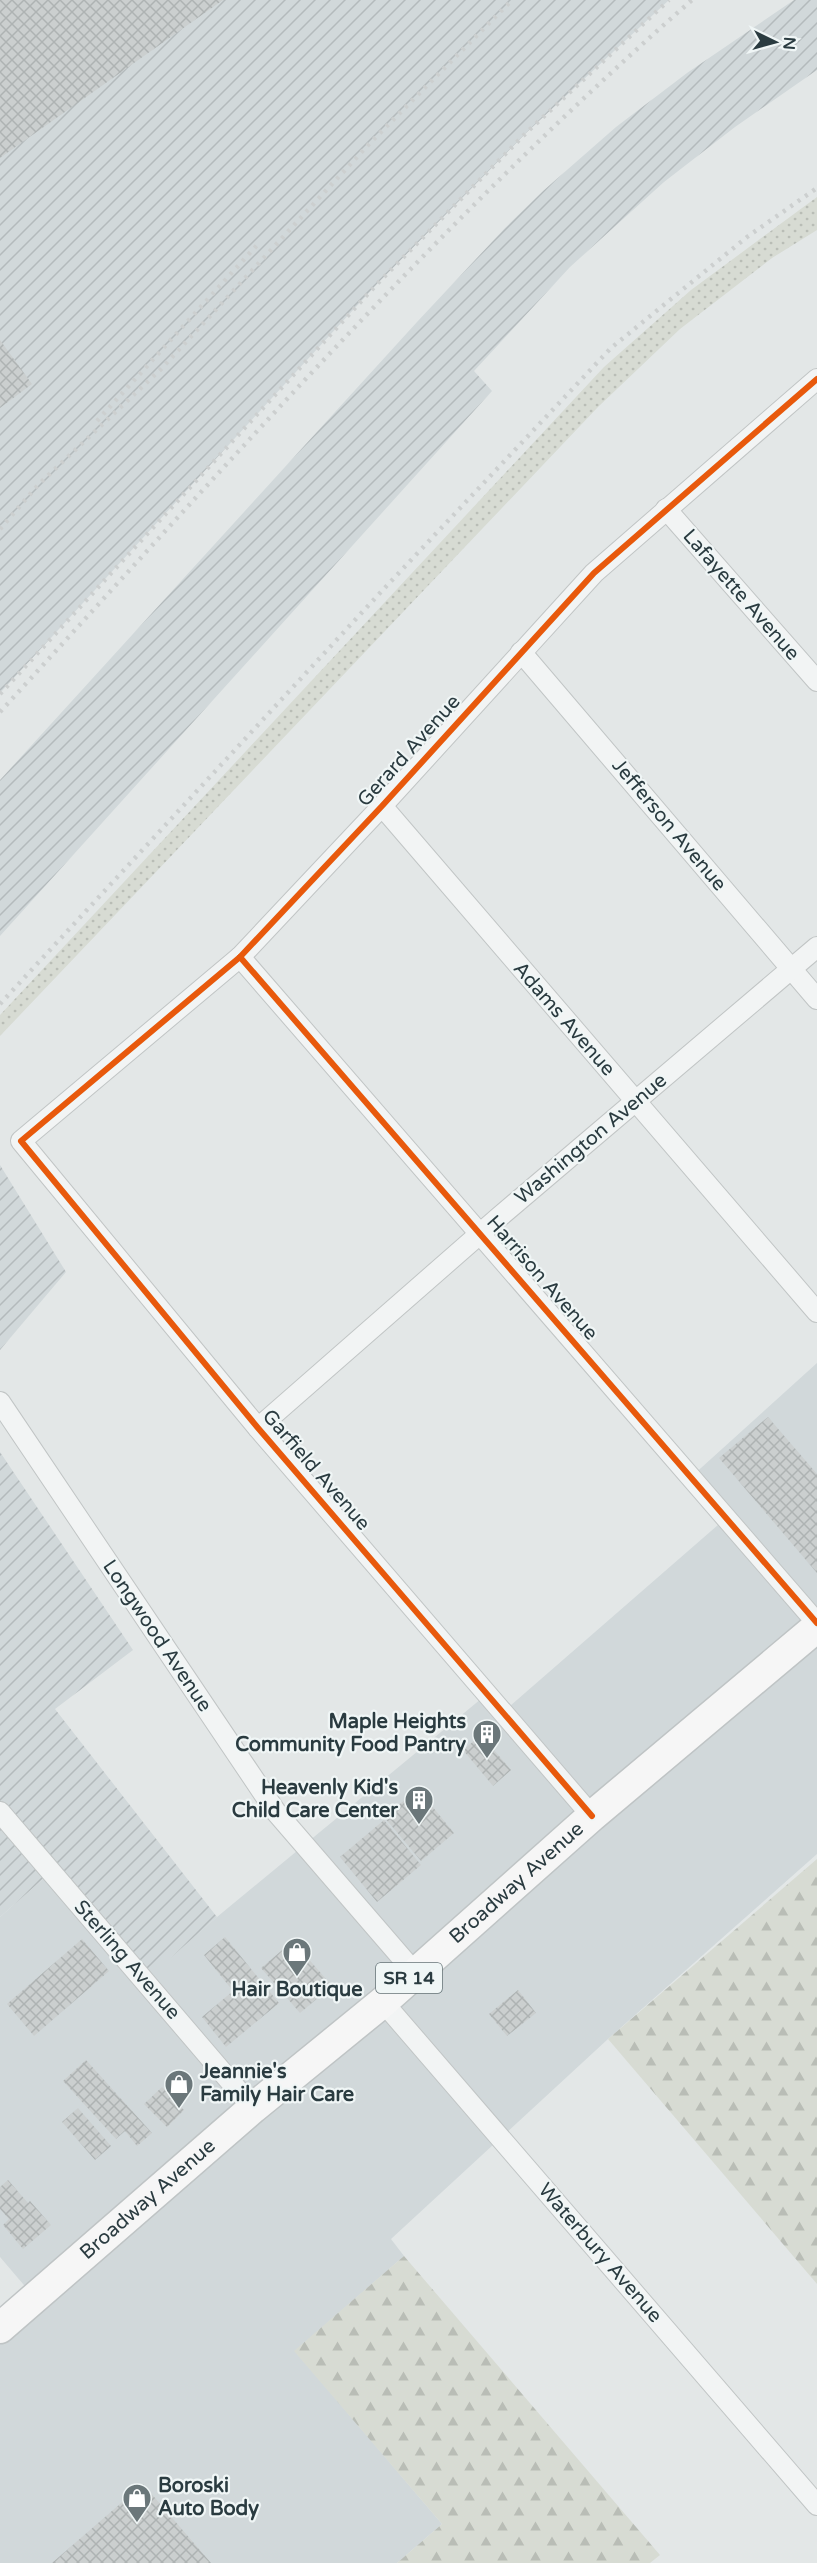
<svg xmlns="http://www.w3.org/2000/svg" width="817" height="2563" font-family="'Varela Round',sans-serif">
	<style>
		.built { fill: #d1d8da }
		.industrial { fill: url(#industrial-furrows) }
		.grass { fill: url(#grass-dots) }
		.forest { fill: url(#forest-firs) }
		.building { fill: url(#building-cross-hatch) }
		.lines { fill: none; stroke-linecap: round; stroke-linejoin: round }
		.street-casing { stroke: #c1c5c5; stroke-width: 22 }
		.primary-casing { stroke: #bfc4c5; stroke-width: 33 }
		.street { stroke: #f2f4f4; stroke-width: 20 }
		.primary { stroke: #f6f6f6; stroke-width: 30 }
		.rail { stroke: #cccfcf; stroke-width: 4.5; stroke-dasharray: 3 6; stroke-linecap: butt }
		.cycleway-casing { stroke: #f0f6f6; stroke-width: 10 }
		.cycleway { stroke: #e8590c; stroke-width: 6 }
		.labels { text-anchor: middle; dominant-baseline: central; stroke-width: 4.5; stroke-linejoin: round; paint-order: stroke }
		.shield { fill: #f0f6f6; stroke: #657377; stroke-width: 1.5 }
		.shield-label { font-size: 18px; font-weight: bold; fill: #2a3b40 }
		.street-label { font-size: 20px; fill: #2a3b40; stroke: #f0f6f6 }
		.poi-label { font-size: 20px; font-weight: bold; fill: #2a3b40; stroke: #f0f6f6; text-anchor: end }
	</style>
	<defs>
		<pattern id="industrial-furrows" width="10" height="10" patternUnits="userSpaceOnUse" patternTransform="scale(1.5)"><rect width="10" height="10" fill="#d1d8da"/><path d="M-1 1l2-2M0 10L10 0M9 11l2-2" fill="none" stroke="#b4babc"/></pattern>
		<pattern id="grass-dots" width="8" height="8" patternUnits="userSpaceOnUse" patternTransform="scale(1.5)"><rect width="8" height="8" fill="#d7dbd3"/><path d="M2 2h.1M6 6h.1" fill="none" stroke="#b9bdb6" stroke-width="1.8" stroke-linecap="round"/></pattern>
		<pattern id="forest-firs" width="22" height="20" patternUnits="userSpaceOnUse" patternTransform="scale(1.5)"><rect width="22" height="20" fill="#d7dbd3"/><path d="M5 1l3.5 6h-7zM16 11l3.5 6h-7z" fill="#b9bdb6"/></pattern>
		<pattern id="building-cross-hatch" width="8" height="8" patternUnits="userSpaceOnUse" patternTransform="scale(1.5)"><rect width="8" height="8" fill="#cbcfcf"/><path d="M0 0l8 8M0 8l8-8" fill="none" stroke="#aeb3b3"/></pattern>
	</defs>
	<rect width="100%" height="100%" fill="#e3e7e7"/>
	<polygon class="built" points="817,1363 817,1854 608,2039 391,2239 404,2256 295,2351 442,2524 397,2563 0,2563 0,2328 35,2298 0,2257 0,1917 51,1872 144,1980 217,1917 487,1694 503,1712 726,1518 691,1477"/>
	<g class="industrial">
		<polygon points="0,0 669,0 526,133 377,284 0,693"/>
		<polygon points="794,0 817,0 817,70 735,127 664,182 570,267 474,371 492,391 0,936 0,780 417,322 505,228 543,191 616,127 687,73"/>
		<polygon points="0,1165 66,1272 0,1350"/>
		<polygon points="0,1452 133,1650 55,1709 217,1917 144,1981 51,1872 0,1917"/>
	</g>
	<polygon class="grass" points="817,197 817,230 772,258 680,329 598,407 0,1036 0,1015 604,367 691,290"/>
	<g class="forest">
		<polygon points="817,1859 817,2284 608,2039"/>
		<polygon points="404,2256 660,2555 650,2563 397,2563 442,2524 294,2351"/>
	</g>
	<g class="building">
		<polygon points="0,0 223,0 0,158"/>
		<polygon points="0,340 32,384 0,408"/>
		<polygon points="768,1417 817,1474 817,1573 719,1458"/>
		<polygon points="481,1735 511,1770 493,1786 463,1750"/>
		<polygon points="418,1789 454,1833 421,1861 384,1817"/>
		<polygon points="384,1820 421,1865 377,1902 340,1857"/>
		<polygon points="225,1937 279,2003 226,2047 202,2017 233,1991 204,1955"/>
		<polygon points="82,1939 109,1971 34,2036 7,2004"/>
		<polygon points="293,1941 332,1986 300,2013 261,1968"/>
		<polygon points="518,1990 536,2013 507,2036 489,2014"/>
		<polygon points="86,2060 152,2133 137,2146 125,2131 116,2139 63,2081"/>
		<polygon points="162,2087 184,2110 167,2127 144,2104"/>
		<polygon points="78,2108 111,2146 95,2160 62,2122"/>
		<polygon points="8,2180 28,2203 30,2201 51,2225 23,2249 3,2225 9,2219 0,2209 0,2187"/>
		<polygon points="143,2484 211,2563 52,2563"/>
	</g>
	<g class="lines">
		<g class="street-casing">
			<g id="street">
				<polyline points="666,509 817,681"/>
				<polyline points="521,652 817,999"/>
				<polyline points="382,806 817,1312"/>
				<polyline points="240,957 817,1623"/>
				<polyline points="0,1402 276,1812 415,1973"/>
				<polyline points="258,1428 498,1218 817,947"/>
				<polyline points="0,1812 253,2108"/>
				<polyline points="592,1816 258,1428 21,1141 240,957 382,806 594,573 817,379"/>
				<polyline points="383,2002 817,2505"/>
			</g>
		</g>
		<g class="primary-casing">
			<g id="primary">
				<path id="s1" d="M0,2328L253,2108L383,2002L592,1816L817,1627"/>
			</g>
		</g>
		<use href="#street" class="street"/>
		<use href="#primary" class="primary"/>
		<g class="rail">
			<polyline points="97,421 258,244"/>
			<polyline points="0,529 38,485 161,369 369,144 512,0"/>
			<polyline points="0,694 377,284 526,133 669,0"/>
			<path d="M0,712C224,468 443,218 692,0"/>
			<polyline points="0,1004 379,594 611,348 747,237 817,188"/>
		</g>
		<g class="cycleway-casing">
			<g id="cycleway">
				<polyline points="240,957 817,1623"/>
				<polyline points="592,1816 258,1428 21,1141 240,957 382,806 594,573 817,379"/>
			</g>
		</g>
		<use href="#cycleway" class="cycleway"/>
	</g>
	<defs>
		<g id="building-pin" transform="scale(1.5)"><path d="M0 17L-7.5 6A9.5 9.5 0 1 1 7.5 6Z" fill="#6b777a" stroke="#f0f6f6"/><path d="M-4-6H4V6H1V3H-1V6H-4ZM-2.5-4.3h1.7v1.8h-1.7ZM.8-4.3h1.7v1.8H.8ZM-2.5-1h1.7V.8h-1.7ZM.8-1h1.7V.8H.8Z" fill="#fff"/></g>
		<g id="shop-pin" transform="scale(1.5)"><path d="M0 17L-7.5 6A9.5 9.5 0 1 1 7.5 6Z" fill="#6b777a" stroke="#f0f6f6"/><path d="M-5-2.5h2.3a2.7 3.5 0 0 1 5.4 0H5L5.5 6h-11ZM-1.5-2.5h3a1.5 2.3 0 0 0-3 0Z" fill="#fff"/></g>
	</defs>
	<g fill-rule="evenodd">
		<use href="#building-pin" x="487" y="1734"/>
		<use href="#building-pin" x="419" y="1800"/>
		<use href="#shop-pin" x="297" y="1952"/>
		<use href="#shop-pin" x="179" y="2084"/>
		<use href="#shop-pin" x="137" y="2498"/>
	</g>
	<g class="labels">
		<rect class="shield" x="376" y="1963" width="66" height="30" rx="4.5"/>
		<g class="shield-label">
			<text x="409" y="1978">SR 14</text>
		</g>
		<g class="street-label">
			<text transform="translate(741 595) rotate(49)">Lafayette Avenue</text>
			<text transform="translate(409 751) rotate(-48)">Gerard Avenue</text>
			<text transform="translate(669 825) rotate(50)">Jefferson Avenue</text>
			<text transform="translate(564 1019) rotate(49)">Adams Avenue</text>
			<text transform="translate(591 1139) rotate(-40)">Washington Avenue</text>
			<text transform="translate(542 1278) rotate(49)">Harrison Avenue</text>
			<text transform="translate(316 1470) rotate(49)">Garfield Avenue</text>
			<text transform="translate(157 1636) rotate(56)">Longwood Avenue</text>
			<text stroke="none"><textPath href="#s1" startOffset="682">Broadway Avenue</textPath></text>
			<text transform="translate(127 1960) rotate(49)">Sterling Avenue</text>
			<text stroke="none"><textPath href="#s1" startOffset="196">Broadway Avenue</textPath></text>
			<text transform="translate(600 2253) rotate(49)">Waterbury Avenue</text>
		</g>
		<g class="poi-label">
			<text x="466" y="1722">Maple Heights<tspan x="466" dy="23">Community Food Pantry</tspan></text>
			<text x="398" y="1788">Heavenly Kid's<tspan x="398" dy="23">Child Care Center</tspan></text>
			<text x="297" y="1990" text-anchor="middle">Hair Boutique</text>
			<text x="200" y="2072" text-anchor="start">Jeannie's<tspan x="200" dy="23">Family Hair Care</tspan></text>
			<text x="158" y="2486" text-anchor="start">Boroski<tspan x="158" dy="23">Auto Body</tspan></text>
		</g>
	</g>
	<g transform="translate(775 42) rotate(95)" stroke="#f0f6f6" stroke-width="4.5" paint-order="stroke">
	<path d="M0-4.5L10 22L0 15L-10 22Z" fill="#2a3b40"/>
	<text y="-9" font-size="16" font-weight="bold" text-anchor="middle" fill="#2a3b40">N</text>
	</g>
</svg>
